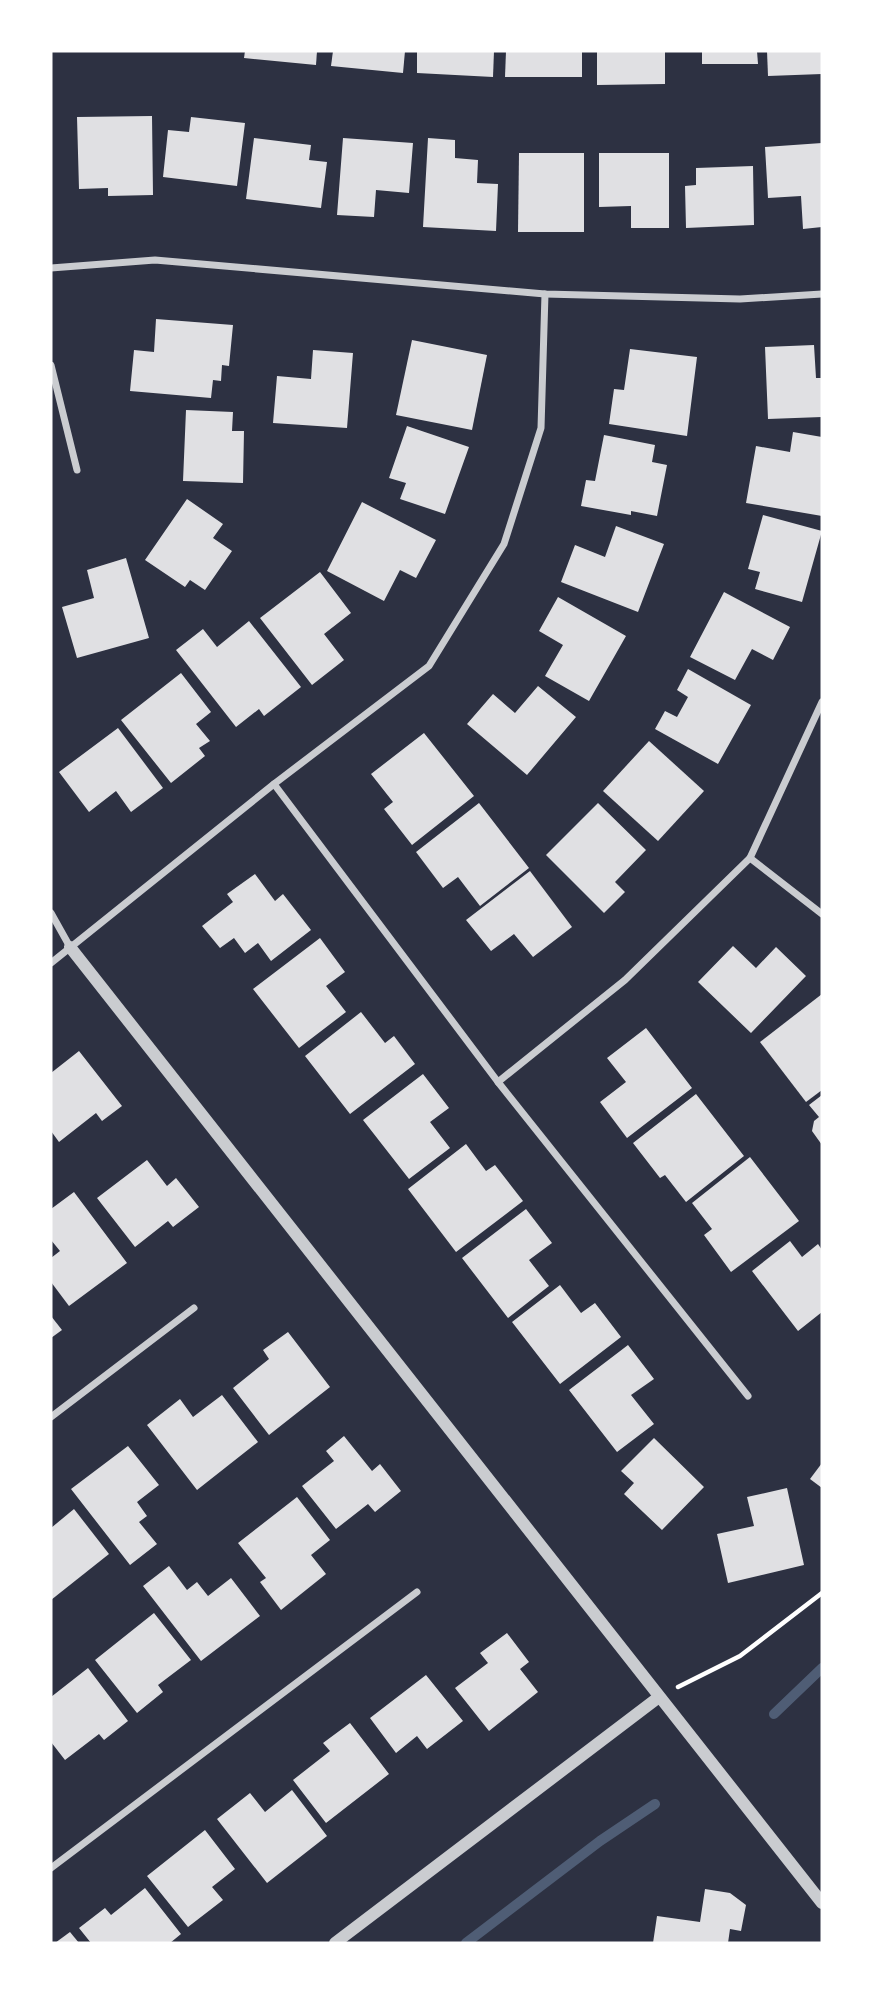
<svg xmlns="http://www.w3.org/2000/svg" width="873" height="1994" font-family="Mulish,sans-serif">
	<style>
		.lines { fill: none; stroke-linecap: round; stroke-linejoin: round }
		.stream { stroke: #4f5d75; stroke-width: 10 }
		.building { fill: #e0e0e3 }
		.path { stroke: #fff; stroke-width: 4.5 }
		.minor { stroke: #caccd0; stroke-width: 7 }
		.tertiary { stroke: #caccd0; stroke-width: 12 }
	</style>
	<rect width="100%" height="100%" fill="#2d3142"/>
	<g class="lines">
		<g class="stream">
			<polyline points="774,1714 822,1668"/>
			<polyline points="466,1943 600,1841 655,1804"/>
		</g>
	</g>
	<g class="building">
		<polygon points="245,51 317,51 316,65 244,58"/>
		<polygon points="333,51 405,51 403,73 331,66"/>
		<polygon points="417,51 494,51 493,77 417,73"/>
		<polygon points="506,51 582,51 582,77 505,77"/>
		<polygon points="597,51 665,51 665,84 597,85"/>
		<polygon points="702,51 757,51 758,64 702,64"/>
		<polygon points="767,51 822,51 822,74 768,76"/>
		<polygon points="152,116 153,195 108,196 108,188 79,189 77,117"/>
		<polygon points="191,117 245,123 237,186 163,177 168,130 189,132"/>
		<polygon points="254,138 311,145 309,160 327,162 321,208 246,199"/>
		<polygon points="343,138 413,143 409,193 376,190 374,217 337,215"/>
		<polygon points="428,138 455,140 455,158 478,160 477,183 498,184 496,231 423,227"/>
		<polygon points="822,143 822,227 803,229 801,196 768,198 765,147"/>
		<polygon points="519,153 584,153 584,232 518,232"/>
		<polygon points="599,153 669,153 669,228 631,228 631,206 599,207"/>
		<polygon points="753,166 754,225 686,228 685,186 696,185 696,168"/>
		<polygon points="156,319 233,325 229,366 222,365 221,381 213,380 211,398 130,391 134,350 154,352"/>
		<polygon points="412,340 487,355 472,430 396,415"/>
		<polygon points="814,345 816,378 822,378 822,417 768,419 765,347"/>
		<polygon points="630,349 697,357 687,436 609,424 614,389 624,390"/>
		<polygon points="313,350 353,353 347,428 273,423 277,376 311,379"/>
		<polygon points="186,410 233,412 232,431 244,431 243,483 183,481"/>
		<polygon points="407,426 469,447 445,514 400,499 406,483 389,478"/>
		<polygon points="793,432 822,437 822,516 746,503 756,446 790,452"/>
		<polygon points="604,435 655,445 652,462 667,465 657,516 631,511 631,515 581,506 586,480 595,481"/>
		<polygon points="187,499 223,524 213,538 232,551 205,590 190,580 185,587 145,560"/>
		<polygon points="362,502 436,540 416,578 400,570 384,601 327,571"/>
		<polygon points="763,515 822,531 802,602 755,589 760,572 748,569"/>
		<polygon points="616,526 664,544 638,612 561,582 575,545 605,557"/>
		<polygon points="126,558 149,638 77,658 62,607 94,598 87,570"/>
		<polygon points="320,572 351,613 324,634 344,660 312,685 260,618"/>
		<polygon points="724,592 790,627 773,660 752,649 735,680 690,657"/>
		<polygon points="558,597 626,636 589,701 545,676 563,645 539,631"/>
		<polygon points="249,621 301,687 264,716 259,709 236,727 176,650 203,629 217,647"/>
		<polygon points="688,669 751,705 718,764 655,729 665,711 677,717 688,697 677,690"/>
		<polygon points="181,673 211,712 196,724 210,741 199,748 205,756 171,783 121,720"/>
		<polygon points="538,686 576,717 527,775 467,724 493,694 515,713"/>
		<polygon points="118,728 163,788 131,812 116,791 89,812 59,772"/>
		<polygon points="424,733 474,796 412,845 384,809 393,802 371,774"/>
		<polygon points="649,741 704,791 658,841 603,791"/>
		<polygon points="479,803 529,868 480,906 458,877 443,888 416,852"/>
		<polygon points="598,803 646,850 615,882 625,892 604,913 546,855"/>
		<polygon points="530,871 572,927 533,957 514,934 491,951 466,920"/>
		<polygon points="255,874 275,901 283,894 311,930 271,961 258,943 245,953 234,938 220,948 202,926 233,902 227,894"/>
		<polygon points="320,938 345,972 326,986 346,1012 299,1048 253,989"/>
		<polygon points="733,946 756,968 776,947 806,976 751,1033 698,982"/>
		<polygon points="822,994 822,1090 806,1102 760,1042"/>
		<polygon points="361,1012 385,1043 394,1036 415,1064 350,1114 305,1056"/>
		<polygon points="646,1028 692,1088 627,1138 600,1102 626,1082 607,1058"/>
		<polygon points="79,1051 122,1106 102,1121 96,1113 59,1142 51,1131 51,1073"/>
		<polygon points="423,1074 449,1108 430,1122 450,1148 409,1179 363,1120"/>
		<polygon points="696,1094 744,1156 686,1202 665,1175 660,1178 633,1143"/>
		<polygon points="822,1095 822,1145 812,1131 814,1121 819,1117 809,1105"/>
		<polygon points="466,1144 486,1171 495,1165 523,1201 456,1252 408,1189"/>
		<polygon points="750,1157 799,1221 731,1272 704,1235 712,1229 692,1203"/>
		<polygon points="147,1160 167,1186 176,1178 199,1207 173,1227 168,1221 135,1247 97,1198"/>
		<polygon points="74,1192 127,1263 69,1306 51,1282 51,1258 60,1251 51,1240 51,1209"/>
		<polygon points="526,1209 552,1243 529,1260 549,1286 508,1318 462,1258"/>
		<polygon points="790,1241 802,1257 818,1244 822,1250 822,1312 798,1331 752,1271"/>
		<polygon points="560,1285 581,1313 595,1303 621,1337 560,1384 512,1322"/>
		<polygon points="51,1316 62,1330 51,1338"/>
		<polygon points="288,1332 330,1387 269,1435 233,1388 269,1359 263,1350"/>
		<polygon points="628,1345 654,1379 631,1395 654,1424 617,1452 569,1390"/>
		<polygon points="222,1395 258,1442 197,1490 147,1425 180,1399 193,1417"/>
		<polygon points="344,1436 372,1471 380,1464 401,1491 375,1512 368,1504 336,1529 302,1486 334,1461 326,1451"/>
		<polygon points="654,1438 704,1487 662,1530 624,1494 634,1483 621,1471"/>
		<polygon points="128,1446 159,1485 137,1502 147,1516 139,1522 157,1544 130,1565 71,1489"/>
		<polygon points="822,1463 822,1488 810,1479"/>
		<polygon points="787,1488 804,1565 728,1583 717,1534 754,1526 747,1497"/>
		<polygon points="297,1497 330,1540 311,1555 326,1574 281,1610 260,1582 266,1578 238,1543"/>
		<polygon points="74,1509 109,1554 51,1600 51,1528"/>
		<polygon points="169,1566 187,1590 197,1582 208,1596 231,1578 260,1616 201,1661 143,1586"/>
		<polygon points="154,1613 191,1660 158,1685 163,1692 137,1713 95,1660"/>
		<polygon points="507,1633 529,1662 520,1669 538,1692 489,1731 455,1688 488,1663 480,1653"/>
		<polygon points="88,1668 128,1721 104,1740 99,1734 65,1760 51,1742 51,1697"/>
		<polygon points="426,1675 463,1721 427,1749 417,1736 396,1753 370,1718"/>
		<polygon points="350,1723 389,1774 326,1823 293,1780 330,1751 323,1743"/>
		<polygon points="292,1790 327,1836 267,1883 217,1819 250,1793 265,1812"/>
		<polygon points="205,1830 235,1869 212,1887 223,1900 188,1927 147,1876"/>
		<polygon points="145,1888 181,1934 170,1943 91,1943 79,1928 105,1908 111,1915"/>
		<polygon points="705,1889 730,1893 746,1905 741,1931 730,1929 728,1943 653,1943 657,1916 700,1922"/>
		<polygon points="70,1932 79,1943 55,1943"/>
	</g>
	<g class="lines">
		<polyline class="path" points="678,1687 740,1656 822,1593"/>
		<g class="minor">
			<polyline points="51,268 155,260 545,294 740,299 822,294"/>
			<polyline points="51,365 77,470"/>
			<polyline points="274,784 498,1082 748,1396"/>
			<polyline points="750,858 822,914"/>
			<polyline points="51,913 70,947"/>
			<polyline points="51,963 274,784 429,666 504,544 541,428 545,294"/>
			<polyline points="498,1082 625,980 750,858 822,702"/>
			<polyline points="51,1417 194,1308"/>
			<polyline points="51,1868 417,1592"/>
		</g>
		<g class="tertiary">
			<polyline points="70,947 822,1903"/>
			<polyline points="335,1943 659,1697"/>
		</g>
	</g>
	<rect width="873" height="1994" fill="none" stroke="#ffffff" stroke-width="105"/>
</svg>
